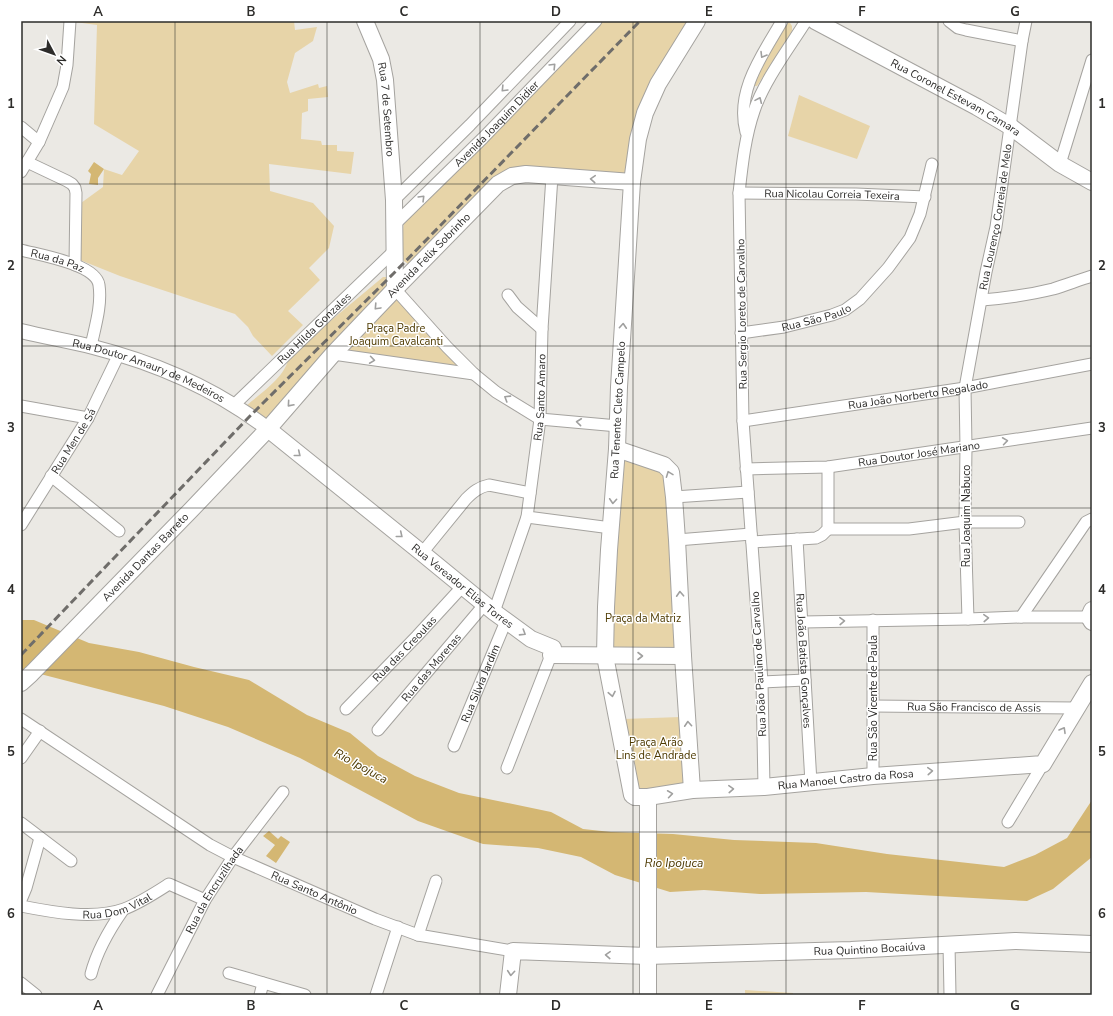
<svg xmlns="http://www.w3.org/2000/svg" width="1113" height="1016" font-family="'Nunito Sans',sans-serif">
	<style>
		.green { fill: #e7d4a8 }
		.water { fill: #d4b773 }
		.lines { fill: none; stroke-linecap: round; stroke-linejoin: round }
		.minor-casing { stroke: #a5a39f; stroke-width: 13 }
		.tertiary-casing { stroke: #a5a39f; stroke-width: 16 }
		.secondary-casing { stroke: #a5a39f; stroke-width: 18 }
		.minor { stroke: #fff; stroke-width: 11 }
		.tertiary { stroke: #fff; stroke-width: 14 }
		.secondary { stroke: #fff; stroke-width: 16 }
		.rail { stroke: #6f6d6a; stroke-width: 3; stroke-dasharray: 8 4; stroke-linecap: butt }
		.oneway { stroke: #a0a09f }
		.grid { fill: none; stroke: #2d2c2a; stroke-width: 1; stroke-opacity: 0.55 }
		.labels { text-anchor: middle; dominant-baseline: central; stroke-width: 3; stroke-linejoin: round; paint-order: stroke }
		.street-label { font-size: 11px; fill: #2d2c2a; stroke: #fff }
		.park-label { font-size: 11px; fill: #4e3a00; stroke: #fff }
		.water-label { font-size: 12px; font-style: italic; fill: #4d3900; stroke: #fff }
		.neatline { fill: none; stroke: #2d2c2a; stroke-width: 1.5 }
		.grid-label { font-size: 13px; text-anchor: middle; font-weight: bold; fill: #2d2c2a }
	</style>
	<rect width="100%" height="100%" fill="#ebe9e4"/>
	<g class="green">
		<polygon points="75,21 294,21 295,30 317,27 313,41 295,53 287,82 290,93 318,84 319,88 327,86 328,97 308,99 308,111 302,113 301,139 321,141 322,145 337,145 337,151 354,152 351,174 269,164 270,191 313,203 334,226 329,248 309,268 320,280 288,311 303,325 272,356 253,336 248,327 235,314 120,276 80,260 81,203 103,187 104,169 122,175 139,151 94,124 97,25 75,22"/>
		<polygon points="601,21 689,21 639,111 624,175 514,167 505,174 415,264 408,264 400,258 404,221"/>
		<polygon points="786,23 790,23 792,26 792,31 757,86 753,86 755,74"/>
		<polygon points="799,95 870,126 857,159 788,136"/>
		<path d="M383,277H388L391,282L268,421L247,405C260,394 286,376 288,359L328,323Z"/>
		<polygon points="396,297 462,368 345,352"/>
		<polygon points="622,457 657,469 664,476 668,500 676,649 611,649"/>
		<polygon points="681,717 686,786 635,791 623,719"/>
		<polygon points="745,990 793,993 793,995 745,995"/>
	</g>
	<g class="water">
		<polygon points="94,162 104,169 98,178 98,185 89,184 91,174 88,171"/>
		<polygon points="21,620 34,620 89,643 139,652 194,667 249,680 307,715 350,733 378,756 415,776 459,793 551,812 583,829 611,832 673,834 734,840 816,843 887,854 1004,867 1035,855 1067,838 1092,800 1092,857 1053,889 1027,901 866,892 760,894 704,890 670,892 615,875 581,857 538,848 483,844 418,821 300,758 228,727 164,706 21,669"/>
		<polygon points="269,831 278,839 281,836 290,842 276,863 266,856 275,845 263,836"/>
	</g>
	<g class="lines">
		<g class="minor-casing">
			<g id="minor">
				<polyline points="949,21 958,28 966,30 1022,41"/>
				<polyline points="21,127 39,142"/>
				<path d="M746,132C735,91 763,54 782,21"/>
				<polyline points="27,162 67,181 72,184 75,188 76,193 75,265"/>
				<polyline points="1060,164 1092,60"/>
				<polyline points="21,172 39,142 63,87 67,65 70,21"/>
				<path id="s1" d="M739,193L856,194L925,197"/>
				<polyline points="394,200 470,125 570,21"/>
				<path id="s2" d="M394,225L483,138L596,21"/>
				<path id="s3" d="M21,250C39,255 96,264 99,285C102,305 95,327 91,346"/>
				<polyline points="395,289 447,347 474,374 496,392 540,419 618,426"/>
				<polyline points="508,295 517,307 542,329"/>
				<path d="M982,300C1006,298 1029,295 1053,289C1066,285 1079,280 1092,276"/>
				<path id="s4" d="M741,333L784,327L832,315L845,310L860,299L888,268L910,238L920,214L932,164"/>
				<polyline points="333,354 474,374"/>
				<path id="s5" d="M234,405L394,251"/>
				<polyline points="21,406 88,418"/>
				<path id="s6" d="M743,421L965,388L1092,364"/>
				<path id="s7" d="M746,469L828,467L1092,428"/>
				<polyline points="51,476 119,531"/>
				<polyline points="674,497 748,492"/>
				<polyline points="527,517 611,528"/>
				<path id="s8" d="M21,525L88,418L119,354"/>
				<polyline points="828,529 909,529 965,522 1019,522"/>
				<path id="s9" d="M797,539L811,783"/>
				<polyline points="677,540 751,534"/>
				<polyline points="752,542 816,538 822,535 828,529 828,467"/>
				<path d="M422,553L466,499C473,492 479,487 489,485L530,493"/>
				<path id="s10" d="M494,612L527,517L540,419L542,329L552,176"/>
				<polyline points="1021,617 1086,522 1092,519"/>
				<path id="s11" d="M968,619L965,522L966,447L965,388L986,272L996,227L1022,41L1026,21"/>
				<polyline points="873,620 873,776"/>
				<polyline points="803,622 968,619 1021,617 1089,617"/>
				<polyline points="762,682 805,680"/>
				<path id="s12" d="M873,706L1076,708"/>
				<path id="s13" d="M346,709L417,636L462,587"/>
				<path id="s14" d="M21,719L210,845L233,857L375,919L418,935L513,951"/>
				<path id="s15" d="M378,730L484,605"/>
				<path id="s16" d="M454,746L506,621"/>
				<polyline points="21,758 40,731"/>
				<polyline points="507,768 551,655"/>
				<path d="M764,787L762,682L743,421L739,193C742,166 745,137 754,111C764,81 789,48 806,21"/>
				<polyline points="1008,822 1043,764"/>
				<polyline points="21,823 71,861"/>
				<polyline points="21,900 26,888 40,838"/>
				<path id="s17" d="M21,906C51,912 94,920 124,909C140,903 155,893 169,884L205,900"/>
				<polyline points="418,935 436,881"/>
				<polyline points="949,945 950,995"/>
				<polyline points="229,973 305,995"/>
				<path d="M91,974C97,951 109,930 123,910"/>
				<polyline points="21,983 36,995"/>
				<path id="s18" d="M157,995L205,900L233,857L283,792"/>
				<polyline points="260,995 263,983"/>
				<polyline points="376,995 398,927"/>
			</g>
		</g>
		<g class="tertiary-casing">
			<g id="tertiary">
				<path id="s19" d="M21,331C45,337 69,341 93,347C156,363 216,389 268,429"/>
			</g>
		</g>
		<g class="secondary-casing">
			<g id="secondary">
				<path id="s20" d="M365,21L381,59L385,80L394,200L395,289"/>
				<path id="s21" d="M697,21L658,84L645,113L638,139L632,182L619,387L617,449L609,550L606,607L605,656L632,795L635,797H648L692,790L764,787L873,776L1043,764L1092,683"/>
				<path id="s22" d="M815,21L977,107L1011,127L1060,164L1092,182"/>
				<path id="s23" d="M268,429L422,553L494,612L531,639L553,648L551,655L683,656"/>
				<polyline points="617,449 664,465 671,472 674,497 677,540 683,656 692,790"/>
				<polyline points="1092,610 1089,617 1092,622"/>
				<path id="s24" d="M21,683L31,674L191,510L268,429L333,354L395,289L498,184L512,176L526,174L632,182"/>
				<path id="s25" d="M508,995L513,951L647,956L851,950L1015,941L1092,944"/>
				<polyline points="648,995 648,797"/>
			</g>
		</g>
		<use href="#minor" class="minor"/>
		<use href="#tertiary" class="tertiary"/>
		<use href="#secondary" class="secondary"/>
		<polyline class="rail" points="21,655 250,416 394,273 640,21"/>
	</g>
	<defs><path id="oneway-chevron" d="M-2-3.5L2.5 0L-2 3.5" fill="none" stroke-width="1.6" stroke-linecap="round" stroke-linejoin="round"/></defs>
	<g class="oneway">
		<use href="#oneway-chevron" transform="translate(763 55) rotate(121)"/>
		<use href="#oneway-chevron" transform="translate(553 66) rotate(-46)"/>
		<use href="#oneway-chevron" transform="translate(504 89) rotate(134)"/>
		<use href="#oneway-chevron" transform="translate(759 100) rotate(-66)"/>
		<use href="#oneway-chevron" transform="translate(593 179) rotate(-176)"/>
		<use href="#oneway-chevron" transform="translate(422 198) rotate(-45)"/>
		<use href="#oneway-chevron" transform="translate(377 307) rotate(133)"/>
		<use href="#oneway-chevron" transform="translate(623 326) rotate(-86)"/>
		<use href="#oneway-chevron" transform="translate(372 360) rotate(8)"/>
		<use href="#oneway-chevron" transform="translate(507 398) rotate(-148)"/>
		<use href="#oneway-chevron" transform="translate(290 404) rotate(131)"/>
		<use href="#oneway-chevron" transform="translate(579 422) rotate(-174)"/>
		<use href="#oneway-chevron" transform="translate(1005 441) rotate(-8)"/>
		<use href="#oneway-chevron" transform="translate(298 454) rotate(39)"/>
		<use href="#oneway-chevron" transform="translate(669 474) rotate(-111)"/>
		<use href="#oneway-chevron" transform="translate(613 501) rotate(94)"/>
		<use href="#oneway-chevron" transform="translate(400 535) rotate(39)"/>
		<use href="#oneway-chevron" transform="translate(680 594) rotate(-93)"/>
		<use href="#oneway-chevron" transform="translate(986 618) rotate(-3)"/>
		<use href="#oneway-chevron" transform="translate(842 621) rotate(-2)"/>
		<use href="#oneway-chevron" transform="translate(523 633) rotate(32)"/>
		<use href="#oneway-chevron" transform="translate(640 656)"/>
		<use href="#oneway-chevron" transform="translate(612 694) rotate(79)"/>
		<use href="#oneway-chevron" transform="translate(688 724) rotate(-94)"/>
		<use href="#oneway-chevron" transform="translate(1063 730) rotate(-60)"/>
		<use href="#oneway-chevron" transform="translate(930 771) rotate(-4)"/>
		<use href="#oneway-chevron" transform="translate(731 789) rotate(-3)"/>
		<use href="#oneway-chevron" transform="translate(670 794) rotate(-8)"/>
		<use href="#oneway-chevron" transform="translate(608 955) rotate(-177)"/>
		<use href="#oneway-chevron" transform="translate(511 973) rotate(95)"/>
	</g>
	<path class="grid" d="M175,21V995M327,21V995M480,21V995M633,21V995M786,21V995M938,21V995M21,184H1092M21,346H1092M21,508H1092M21,670H1092M21,832H1092"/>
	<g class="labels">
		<g class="street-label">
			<text stroke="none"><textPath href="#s22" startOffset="160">Rua Coronel Estevam Camara</textPath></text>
			<text stroke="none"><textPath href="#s20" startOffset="92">Rua 7 de Setembro</textPath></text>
			<text stroke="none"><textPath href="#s2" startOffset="144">Avenida Joaquim Didier</textPath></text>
			<text stroke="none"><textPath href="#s1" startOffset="93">Rua Nicolau Correia Texeira</textPath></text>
			<text stroke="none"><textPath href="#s11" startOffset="405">Rua Lourenço Correia de Melo</textPath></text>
			<text stroke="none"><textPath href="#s24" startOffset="591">Avenida Felix Sobrinho</textPath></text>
			<text stroke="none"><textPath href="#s3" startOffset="38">Rua da Paz</textPath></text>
			<text transform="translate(742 314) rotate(-91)">Rua Sergio Loreto de Carvalho</text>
			<text stroke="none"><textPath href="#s4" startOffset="77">Rua São Paulo</textPath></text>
			<text stroke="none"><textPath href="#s5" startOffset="111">Rua Hilda Gonzales</textPath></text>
			<text stroke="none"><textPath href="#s19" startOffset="134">Rua Doutor Amaury de Medeiros</textPath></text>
			<text stroke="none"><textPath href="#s6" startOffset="177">Rua João Norberto Regalado</textPath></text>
			<text stroke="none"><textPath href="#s10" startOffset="221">Rua Santo Amaro</textPath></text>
			<text transform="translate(618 410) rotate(-87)">Rua Tenente Cleto Campelo</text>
			<text stroke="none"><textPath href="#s8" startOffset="99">Rua Men de Sá</textPath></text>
			<text stroke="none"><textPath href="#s7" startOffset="174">Rua Doutor José Mariano</textPath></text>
			<text transform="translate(966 516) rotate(-90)">Rua Joaquim Nabuco</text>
			<text stroke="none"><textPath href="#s24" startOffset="177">Avenida Dantas Barreto</textPath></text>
			<text stroke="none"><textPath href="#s23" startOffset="250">Rua Vereador Elias Torres</textPath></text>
			<text stroke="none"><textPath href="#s13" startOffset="84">Rua das Creoulas</textPath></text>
			<text stroke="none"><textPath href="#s9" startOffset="122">Rua João Batista Gonçalves</textPath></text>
			<text transform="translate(759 664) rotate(-93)">Rua João Paulino de Carvalho</text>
			<text stroke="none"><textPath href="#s15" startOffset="82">Rua das Morenas</textPath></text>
			<text stroke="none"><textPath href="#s16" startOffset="68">Rua Silvia Jardim</textPath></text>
			<text transform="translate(873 698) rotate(-90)">Rua São Vicente de Paula</text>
			<text stroke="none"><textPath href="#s12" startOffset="101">Rua São Francisco de Assis</textPath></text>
			<text stroke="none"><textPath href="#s21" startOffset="1008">Rua Manoel Castro da Rosa</textPath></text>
			<text stroke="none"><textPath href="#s18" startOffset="120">Rua da Encruzilhada</textPath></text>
			<text stroke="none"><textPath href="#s14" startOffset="342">Rua Santo Antônio</textPath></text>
			<text stroke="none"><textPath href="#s17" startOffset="98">Rua Dom Vital</textPath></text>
			<text stroke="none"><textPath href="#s25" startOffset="401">Rua Quintino Bocaiúva</textPath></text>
		</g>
		<g class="park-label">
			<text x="396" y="328">Praça Padre<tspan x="396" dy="13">Joaquim Cavalcanti</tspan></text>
			<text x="643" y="618">Praça da Matriz</text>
			<text x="656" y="742">Praça Arão<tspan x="656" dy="13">Lins de Andrade</tspan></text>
		</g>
		<g class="water-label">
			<text transform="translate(361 766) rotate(29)">Rio Ipojuca</text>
			<text x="674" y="863">Rio Ipojuca</text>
		</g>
	</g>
	<rect width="1113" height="1016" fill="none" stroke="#ffffff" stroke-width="44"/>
	<g transform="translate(54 54) rotate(131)" stroke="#ffffff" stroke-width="3" paint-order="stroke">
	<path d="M0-3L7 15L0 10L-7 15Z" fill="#2d2c2a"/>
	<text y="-6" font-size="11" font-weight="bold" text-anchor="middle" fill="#2d2c2a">N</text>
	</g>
	<rect x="22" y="22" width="1069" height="972" class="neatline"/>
	<g class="grid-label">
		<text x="98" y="16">A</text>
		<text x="251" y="16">B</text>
		<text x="404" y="16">C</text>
		<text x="556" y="16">D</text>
		<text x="709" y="16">E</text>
		<text x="862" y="16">F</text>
		<text x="1015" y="16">G</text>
		<text x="11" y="108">1</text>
		<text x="1102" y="108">1</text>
		<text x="11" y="270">2</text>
		<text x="1102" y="270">2</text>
		<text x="11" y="432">3</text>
		<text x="1102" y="432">3</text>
		<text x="11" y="594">4</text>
		<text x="1102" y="594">4</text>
		<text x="11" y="756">5</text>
		<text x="1102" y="756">5</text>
		<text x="11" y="918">6</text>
		<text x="1102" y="918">6</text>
		<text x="98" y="1010">A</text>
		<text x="251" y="1010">B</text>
		<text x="404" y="1010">C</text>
		<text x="556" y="1010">D</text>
		<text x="709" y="1010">E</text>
		<text x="862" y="1010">F</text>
		<text x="1015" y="1010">G</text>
	</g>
</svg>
